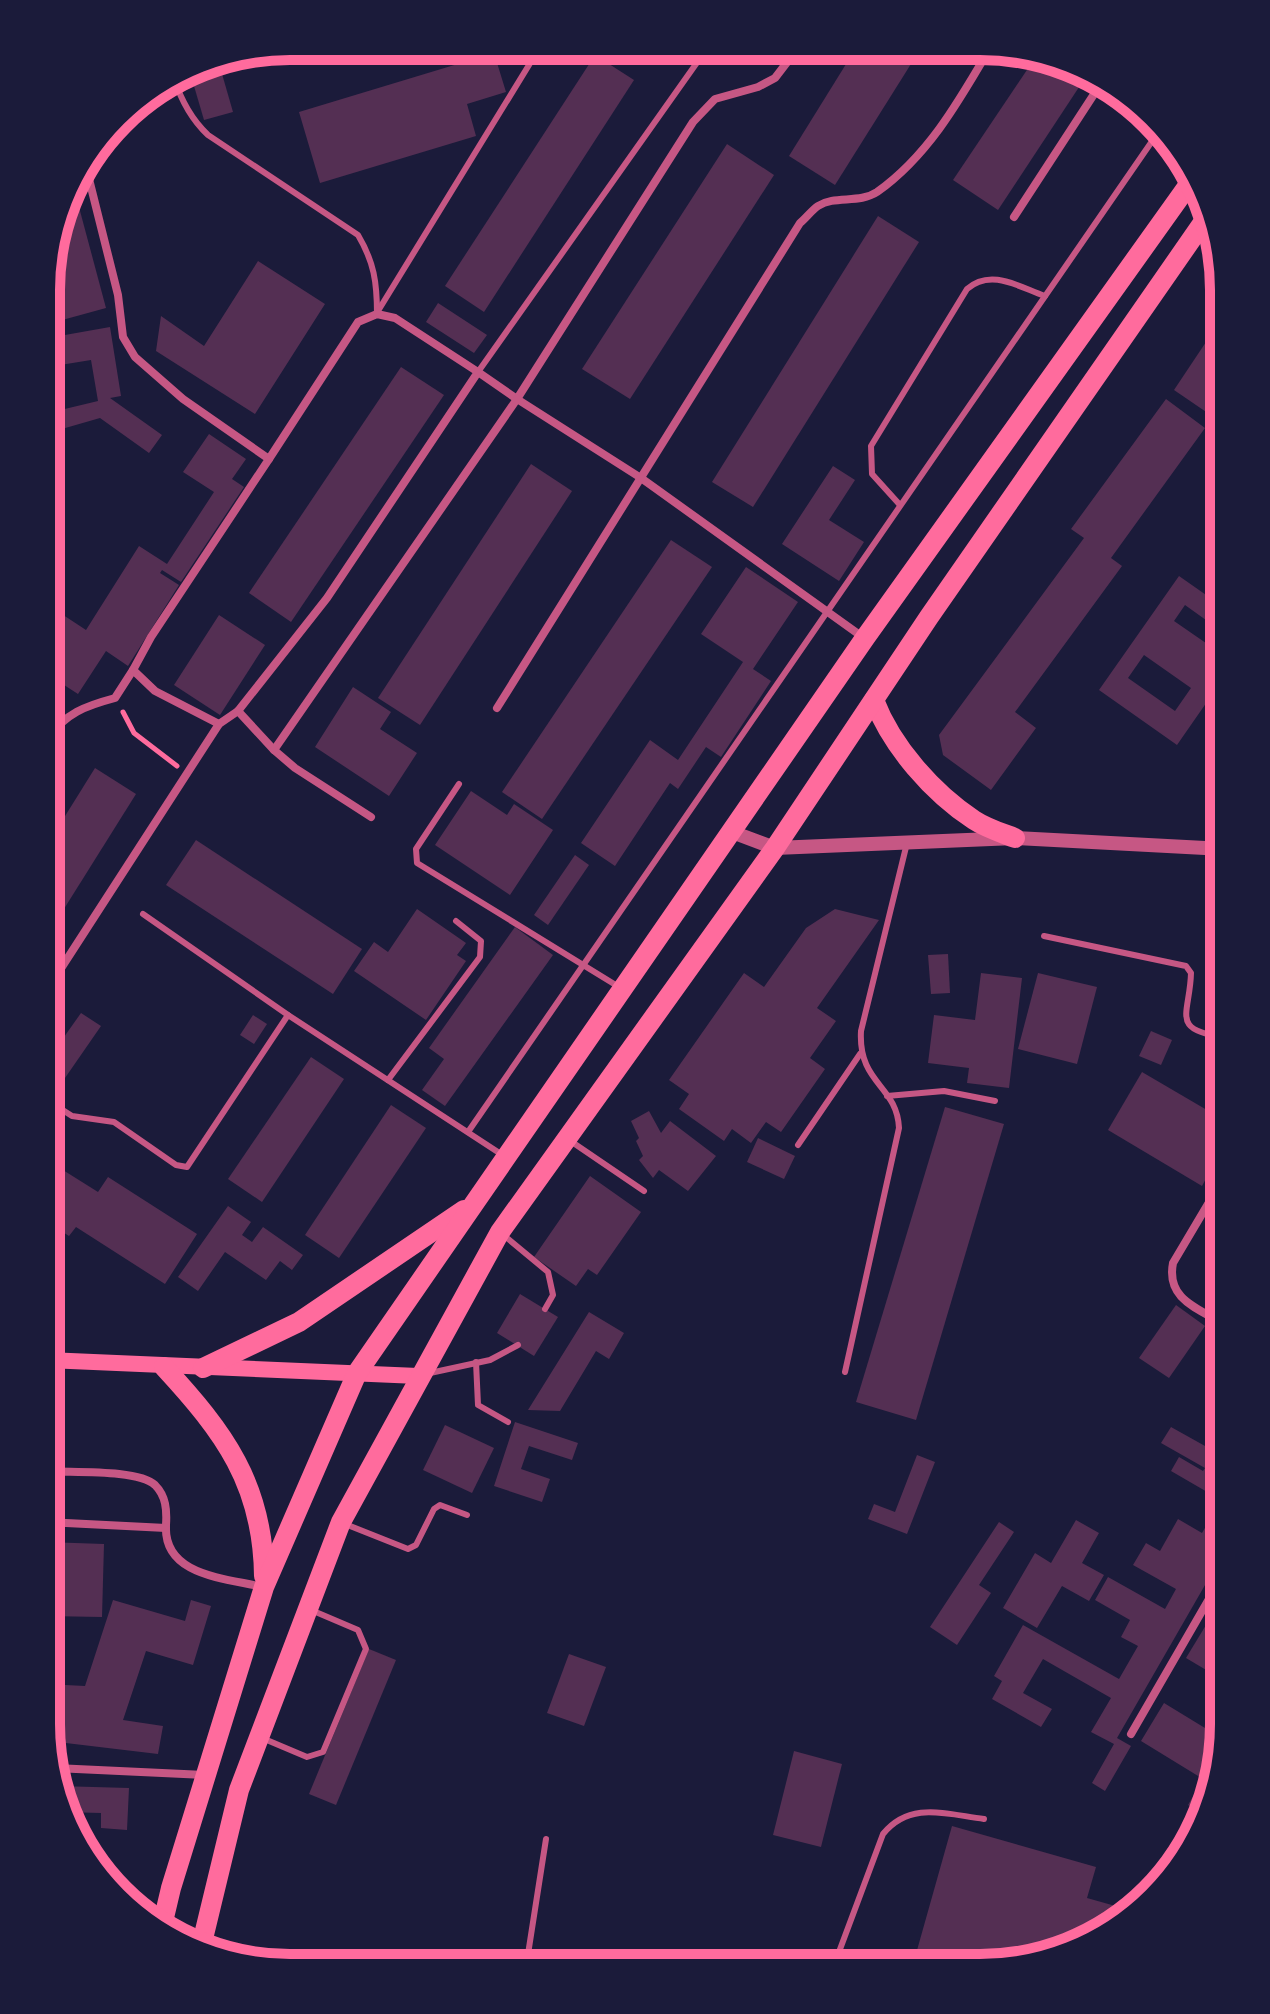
<svg xmlns="http://www.w3.org/2000/svg" width="1270" height="2014" font-family="Inter,sans-serif">
	<style>
		.building { fill: #542f53; fill-rule: evenodd }
		.lines { fill: none; stroke-linecap: round; stroke-linejoin: round }
		.path { stroke: #ff6b9d; stroke-width: 5 }
		.service { stroke: #c65784; stroke-width: 6 }
		.minor { stroke: #c65784; stroke-width: 8 }
		.tertiary { stroke: #c65784; stroke-width: 14 }
		.secondary { stroke: #ff6b9d; stroke-width: 16 }
		.primary { stroke: #ff6b9d; stroke-width: 20 }
		.rim { fill: none; stroke: #ff6b9d; stroke-width: 10 }
	</style>
	<rect width="100%" height="100%" fill="#1b1b3a"/>
	<g class="building">
		<polygon points="406,46 426,46 428,51 409,57"/>
		<polygon points="856,48 921,48 835,185 789,156"/>
		<polygon points="494,53 506,92 467,104 476,136 320,183 299,112"/>
		<polygon points="595,55 634,80 484,312 445,286"/>
		<polygon points="1035,58 1085,78 998,210 953,180"/>
		<polygon points="218,60 233,112 204,120 189,69"/>
		<polygon points="132,105 136,122 112,128 129,107"/>
		<polygon points="727,144 774,175 630,399 582,369"/>
		<polygon points="72,181 106,308 55,322 48,297 48,259"/>
		<polygon points="878,216 919,242 753,507 712,482"/>
		<polygon points="258,261 325,304 255,414 156,351 161,316 204,346"/>
		<polygon points="438,303 487,335 474,353 426,322"/>
		<polygon points="1224,315 1224,404 1215,418 1174,390"/>
		<polygon points="110,327 121,396 110,398 162,435 149,453 100,418 48,433 48,413 98,401 91,360 48,367 48,338"/>
		<polygon points="401,367 444,395 291,622 249,593"/>
		<polygon points="1166,399 1205,428 1111,558 1122,566 1015,712 1036,728 991,790 943,755 939,735 1084,538 1071,529"/>
		<polygon points="209,434 246,459 232,479 244,487 181,582 162,570 160,573 179,585 128,666 106,651 78,694 47,674 48,605 86,630 139,546 167,564 214,492 183,472"/>
		<polygon points="531,464 572,491 420,725 378,698"/>
		<polygon points="833,466 855,480 829,520 864,542 839,581 782,544"/>
		<polygon points="671,540 712,567 542,819 502,792"/>
		<polygon points="746,567 798,602 753,669 771,681 721,757 706,747 678,789 670,783 615,866 581,843 650,740 678,760 743,662 701,634"/>
		<path d="M1179,576L1209,597L1224,576V633L1185,605L1174,621L1216,650L1224,640V685L1222,688L1218,686L1177,745L1099,690ZM1144,655L1191,688L1175,711L1128,678Z"/>
		<polygon points="219,615 265,645 220,715 174,685"/>
		<polygon points="353,687 391,712 380,729 417,753 389,796 315,747"/>
		<polygon points="95,768 136,794 47,936 47,845"/>
		<polygon points="471,791 507,815 514,804 553,830 510,895 435,845"/>
		<polygon points="196,840 362,949 333,994 166,885"/>
		<polygon points="575,855 589,865 548,925 534,915"/>
		<polygon points="417,909 466,943 457,955 466,961 426,1020 354,971 374,942 388,952"/>
		<polygon points="835,909 879,920 817,1008 836,1021 810,1058 825,1069 781,1132 766,1122 751,1143 732,1129 724,1141 679,1109 689,1094 669,1080 744,973 764,987 806,928"/>
		<polygon points="515,927 553,955 445,1106 422,1090 444,1059 429,1048"/>
		<polygon points="948,954 950,993 931,994 928,955"/>
		<polygon points="981,973 1022,978 1009,1088 967,1083 969,1068 928,1063 934,1015 975,1020"/>
		<polygon points="1038,973 1097,987 1077,1064 1018,1049"/>
		<polygon points="81,1013 101,1026 56,1091 47,1084 47,1061"/>
		<polygon points="253,1015 267,1024 254,1044 240,1035"/>
		<polygon points="1151,1031 1172,1040 1161,1065 1139,1056"/>
		<polygon points="311,1057 344,1079 262,1202 228,1179"/>
		<polygon points="1142,1072 1224,1120 1224,1145 1202,1186 1108,1130"/>
		<polygon points="391,1105 426,1128 339,1258 305,1235"/>
		<polygon points="945,1107 1004,1124 916,1420 856,1402"/>
		<polygon points="649,1111 661,1133 670,1121 716,1156 688,1191 659,1170 653,1178 639,1160 643,1156 636,1141 639,1138 631,1121"/>
		<polygon points="758,1138 795,1156 784,1179 747,1162"/>
		<polygon points="47,1160 98,1192 108,1177 197,1234 165,1284 76,1227 69,1236 47,1222"/>
		<polygon points="590,1176 641,1212 597,1275 588,1269 576,1286 534,1257"/>
		<polygon points="228,1206 251,1222 242,1235 252,1242 263,1227 303,1255 292,1270 280,1261 266,1280 225,1252 198,1291 178,1277"/>
		<polygon points="1224,1215 1224,1236 1214,1230"/>
		<polygon points="520,1294 558,1317 534,1356 497,1333"/>
		<polygon points="1176,1305 1205,1326 1169,1378 1139,1358"/>
		<polygon points="589,1312 624,1333 609,1359 596,1351 560,1411 528,1410"/>
		<polygon points="515,1422 578,1443 572,1460 529,1446 521,1469 550,1479 542,1502 494,1486"/>
		<polygon points="445,1425 494,1448 472,1493 423,1470"/>
		<polygon points="1171,1427 1214,1451 1224,1435 1224,1552 1117,1738 1131,1746 1105,1791 1092,1783 1114,1744 1091,1732 1111,1698 1043,1659 1023,1693 1052,1709 1041,1727 992,1699 1002,1681 994,1676 1023,1625 1119,1679 1138,1646 1121,1637 1130,1620 1095,1600 1108,1577 1165,1609 1176,1589 1133,1565 1146,1543 1160,1551 1178,1519 1202,1533 1221,1500 1171,1471 1179,1457 1203,1471 1205,1468 1161,1443"/>
		<polygon points="917,1455 935,1462 907,1534 868,1519 874,1504 895,1512"/>
		<polygon points="1076,1520 1099,1533 1082,1563 1104,1575 1089,1601 1062,1586 1037,1628 1003,1608 1035,1553 1051,1563"/>
		<polygon points="999,1522 1014,1532 979,1585 991,1593 957,1645 930,1627"/>
		<polygon points="46,1542 104,1544 102,1617 46,1616"/>
		<polygon points="1223,1597 1223,1680 1186,1658"/>
		<polygon points="113,1600 185,1621 191,1600 211,1606 193,1665 146,1651 123,1720 163,1726 158,1754 49,1741 46,1684 85,1686"/>
		<polygon points="369,1649 396,1660 336,1805 309,1794"/>
		<polygon points="569,1654 606,1667 584,1726 547,1713"/>
		<polygon points="1164,1703 1223,1739 1206,1817 1190,1844 1183,1840 1200,1812 1188,1805 1203,1779 1141,1741"/>
		<polygon points="794,1751 842,1764 821,1847 773,1835"/>
		<polygon points="58,1786 129,1788 127,1830 101,1828 101,1813 63,1812"/>
		<polygon points="952,1826 1096,1867 1087,1898 1126,1909 1078,1945 1074,1944 1073,1950 980,1968 912,1968"/>
	</g>
	<g class="lines">
		<polyline class="path" points="123,712 134,733 177,766"/>
		<g class="service">
			<path d="M174,78C181,100 191,119 208,135L358,235C374,262 377,282 377,314"/>
			<polyline points="378,311 540,47"/>
			<polyline points="478,372 708,47"/>
			<path d="M900,505L872,474L871,446L967,289C991,268 1019,287 1045,296"/>
			<polyline points="459,784 416,849 417,863 619,987"/>
			<polyline points="143,914 288,1015 504,1156"/>
			<path d="M1044,936L1186,966L1191,973C1190,1014 1169,1030 1224,1037"/>
			<polyline points="388,1080 480,957 481,941 456,921"/>
			<polyline points="887,1096 944,1091 995,1101"/>
			<polyline points="47,1100 72,1116 114,1122 176,1165 187,1167 288,1015"/>
			<polyline points="468,1132 1157,134"/>
			<polyline points="569,1140 644,1191"/>
			<polyline points="798,1145 860,1054"/>
			<polyline points="501,1233 548,1272 553,1295 545,1309"/>
			<polyline points="476,1362 478,1405 508,1422"/>
			<path d="M845,1372L899,1128C897,1085 858,1084 861,1031L907,843"/>
			<polyline points="430,1373 490,1360 518,1345"/>
			<polyline points="345,1524 408,1549 416,1545 434,1509 440,1505 467,1515"/>
			<polyline points="262,1738 307,1757 323,1752 366,1649 358,1630 311,1610"/>
			<polyline points="526,1967 546,1839"/>
			<path d="M833,1968L883,1834C910,1801 945,1814 984,1819"/>
		</g>
		<g class="minor">
			<polyline points="85,163 118,295 123,337 135,357 183,399 269,459 151,637 133,670 155,691 219,724"/>
			<polyline points="1014,217 1100,85"/>
			<polyline points="478,372 517,399 693,122 715,99 758,87 775,78 798,48"/>
			<path d="M497,708L800,223C806,218 812,210 818,206C835,195 859,204 877,192C928,156 959,101 990,48"/>
			<polyline points="238,711 274,750"/>
			<path d="M47,739C66,713 85,706 115,698L133,670"/>
			<polyline points="371,817 295,768 274,750 517,399 641,478 864,638"/>
			<polyline points="47,990 219,724 238,711 327,598 478,372 395,318 377,314 358,322 269,459"/>
			<path d="M1224,1324C1197,1308 1166,1299 1173,1263L1224,1177"/>
			<path d="M46,1471C71,1473 138,1469 155,1485C166,1496 167,1510 166,1525C163,1576 225,1578 263,1587"/>
			<polyline points="46,1522 166,1528"/>
			<polyline points="1131,1734 1224,1573"/>
			<polyline points="55,1768 205,1775"/>
		</g>
		<polyline class="tertiary" points="732,832 775,848 1015,838 1224,849"/>
		<polyline class="secondary" points="47,1360 418,1376"/>
		<g class="primary">
			<path d="M874,700C892,747 933,793 974,820C986,828 1002,833 1015,838"/>
			<path d="M164,1367C224,1432 263,1484 264,1576"/>
			<polyline points="203,1368 299,1322 464,1210"/>
			<polyline points="162,1926 171,1888 264,1587 357,1373 865,638 1192,180"/>
			<polyline points="202,1943 239,1790 341,1522 500,1232 775,848 929,617 1209,214"/>
		</g>
	</g>
	<path d="M0 0H1270V2014H0ZM290 60H980A230 230 0 0 1 1210 290V1724A230 230 0 0 1 980 1954H290A230 230 0 0 1 60 1724V290A230 230 0 0 1 290 60Z" fill="#1b1b3a" fill-rule="evenodd"/>
	<path class="rim" d="M290 60H980A230 230 0 0 1 1210 290V1724A230 230 0 0 1 980 1954H290A230 230 0 0 1 60 1724V290A230 230 0 0 1 290 60Z"/>
</svg>
